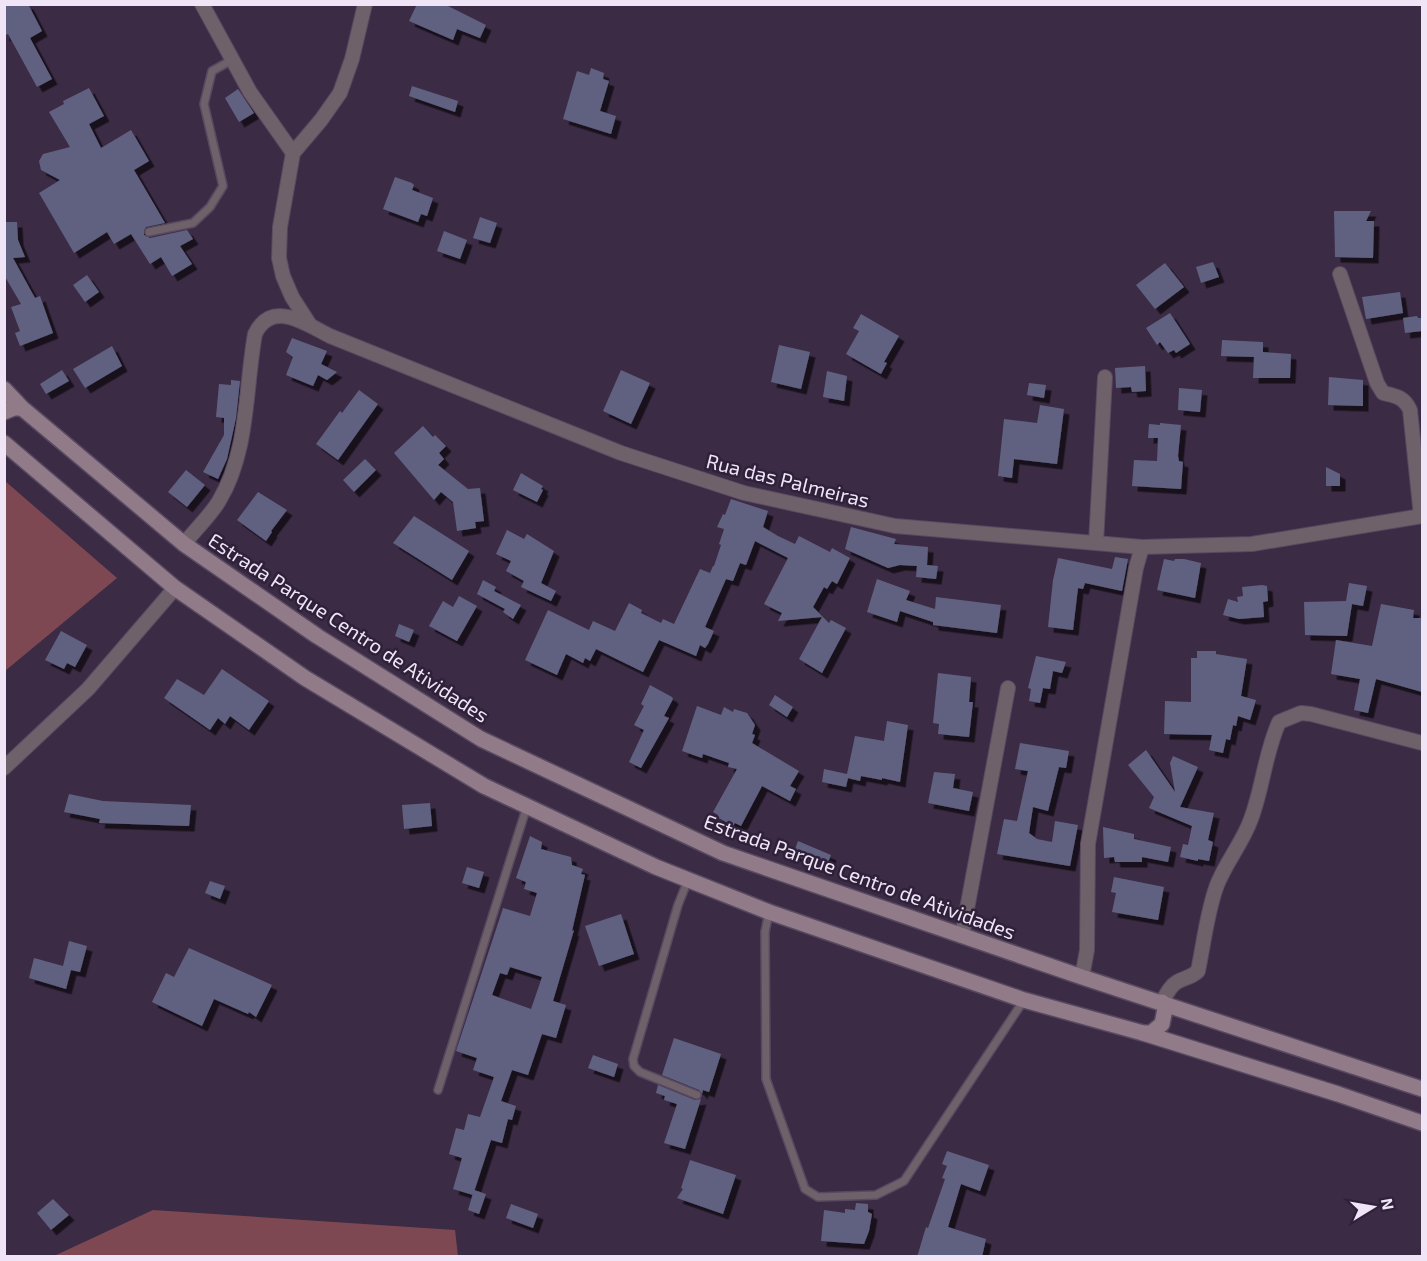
<svg xmlns="http://www.w3.org/2000/svg" width="1427" height="1261" font-family="'Exo 2',sans-serif">
	<style>
		.green { fill: #7e4852 }
		.building { fill: #606180; fill-rule: evenodd; filter: url(#shadow) }
		.lines { fill: none; stroke-linecap: round; stroke-linejoin: round }
		.lane-casing { stroke: #584961; stroke-width: 10 }
		.street-casing { stroke: #584961; stroke-width: 16 }
		.secondary-casing { stroke: #584961; stroke-width: 18 }
		.lane { stroke: #6f616a; stroke-width: 7 }
		.street { stroke: #6f616a; stroke-width: 14 }
		.secondary { stroke: #917b89; stroke-width: 15 }
		.labels { text-anchor: middle; dominant-baseline: central; stroke-width: 5; stroke-linejoin: round; paint-order: stroke }
		.street-label { font-size: 20px; fill: #efe5f6; stroke: #30213a }
	</style>
	<defs>
		<filter id="shadow"><feDropShadow dx="5.5" dy="5.5" stdDeviation="0" flood-color="#0009"/></filter>
	</defs>
	<rect width="100%" height="100%" fill="#3b2b45"/>
	<g class="green">
		<polygon points="5,481 117,578 5,671"/>
		<polygon points="153,1210 455,1230 458,1256 54,1256"/>
	</g>
	<g class="building">
		<polygon points="4,4 28,4 42,31 30,38 52,79 37,87 8,34 4,36"/>
		<polygon points="417,4 444,4 486,25 480,38 457,29 453,40 409,21"/>
		<polygon points="591,68 604,73 603,79 609,81 600,111 616,116 611,134 563,119 577,71 589,75"/>
		<polygon points="412,86 458,101 455,112 409,96"/>
		<polygon points="89,88 104,116 89,124 101,148 131,130 149,161 134,170 165,223 146,227 144,231 144,235 150,238 187,230 193,239 180,246 192,264 172,276 161,257 150,264 131,234 114,244 107,232 74,253 39,193 60,180 41,170 39,161 43,154 70,147 49,112 64,104 63,101"/>
		<polygon points="238,89 254,113 239,122 225,98"/>
		<polygon points="395,177 412,183 414,185 412,190 433,198 427,216 421,214 418,222 383,209"/>
		<polygon points="1334,211 1371,211 1366,221 1374,221 1373,258 1335,257"/>
		<polygon points="480,217 497,223 490,243 473,238"/>
		<polygon points="4,222 17,222 18,240 25,257 13,258 35,298 40,296 53,333 20,346 15,333 20,331 11,307 21,304 4,275"/>
		<polygon points="444,231 467,240 460,259 437,251"/>
		<polygon points="1213,262 1219,277 1201,283 1196,267"/>
		<polygon points="1165,263 1184,287 1155,309 1136,285"/>
		<polygon points="87,275 99,292 85,302 73,285"/>
		<polygon points="1400,292 1403,313 1366,319 1362,297"/>
		<polygon points="1170,313 1190,344 1176,353 1174,350 1168,353 1160,342 1157,345 1146,328"/>
		<polygon points="861,314 899,336 884,362 887,363 881,374 846,354 859,331 853,328"/>
		<polygon points="1417,316 1418,318 1422,318 1422,331 1405,333 1403,318"/>
		<polygon points="292,338 327,351 321,364 337,372 327,380 318,375 313,386 286,375 293,357 286,352"/>
		<polygon points="1222,340 1263,342 1263,352 1291,354 1290,378 1253,378 1254,357 1221,356"/>
		<polygon points="779,345 810,352 801,389 771,382"/>
		<polygon points="112,346 122,366 85,388 73,369"/>
		<polygon points="1145,366 1146,391 1132,392 1131,387 1116,388 1115,368"/>
		<polygon points="62,370 69,381 46,394 40,384"/>
		<polygon points="621,370 650,383 631,424 603,411"/>
		<polygon points="827,371 847,376 844,401 823,397"/>
		<polygon points="1329,377 1363,380 1363,406 1328,405"/>
		<polygon points="231,380 240,381 236,418 227,459 218,479 203,472 224,435 224,418 216,417 219,384 231,385"/>
		<polygon points="1029,383 1046,385 1044,398 1027,395"/>
		<polygon points="1179,388 1202,390 1200,412 1178,410"/>
		<polygon points="359,390 378,404 338,460 316,444 340,411 342,413"/>
		<polygon points="1040,405 1064,409 1057,464 1014,459 1012,478 998,476 1004,419 1037,423"/>
		<polygon points="1160,423 1181,425 1178,456 1179,461 1183,462 1181,489 1132,486 1134,460 1157,461 1158,438 1148,438 1149,424 1160,425"/>
		<polygon points="423,426 433,437 435,435 446,446 439,453 444,459 438,465 468,489 480,488 484,521 475,522 476,528 457,531 453,502 441,492 434,500 394,453"/>
		<polygon points="365,459 376,470 354,492 343,480"/>
		<polygon points="1326,467 1340,474 1340,486 1326,486"/>
		<polygon points="186,470 205,485 187,507 168,492"/>
		<polygon points="521,473 543,486 541,489 543,490 537,502 513,490"/>
		<polygon points="258,492 287,510 271,531 272,532 266,541 237,520"/>
		<polygon points="731,499 768,511 763,527 778,536 795,544 799,536 830,552 832,548 850,558 837,584 832,581 827,589 824,587 813,607 829,623 831,620 846,628 822,673 799,659 822,617 778,621 782,613 764,604 788,558 755,541 746,565 740,563 733,581 726,579 705,627 714,631 708,644 705,648 700,645 696,656 659,640 643,672 596,649 590,661 585,658 583,663 566,654 557,675 525,660 548,610 589,630 593,621 615,631 629,603 642,610 641,613 661,623 663,619 674,624 700,569 710,573 713,566 714,566 721,545 719,544 724,529 717,527 723,514 725,515"/>
		<polygon points="414,516 469,551 452,580 393,543"/>
		<polygon points="851,527 896,539 894,544 928,547 927,565 938,566 936,579 916,577 917,566 900,565 888,568 845,549"/>
		<polygon points="507,530 524,539 527,534 554,551 541,583 556,591 551,601 521,587 524,581 506,571 511,561 496,554"/>
		<polygon points="1115,557 1128,559 1122,591 1085,583 1083,589 1078,588 1073,630 1048,627 1053,580 1058,558 1112,569"/>
		<polygon points="1164,559 1174,561 1175,559 1184,559 1201,563 1195,598 1157,590"/>
		<polygon points="877,579 910,591 906,600 935,609 936,597 1001,605 997,633 933,625 933,622 900,611 897,622 867,612"/>
		<polygon points="483,580 496,587 494,591 521,605 513,619 503,612 505,609 477,594"/>
		<polygon points="1349,583 1367,586 1363,606 1352,604 1347,636 1305,635 1304,602 1346,601"/>
		<polygon points="1262,585 1267,586 1268,601 1263,602 1264,617 1239,619 1223,615 1228,599 1238,602 1237,597 1243,596 1242,587"/>
		<polygon points="459,596 477,606 457,641 429,626 443,601 453,607"/>
		<polygon points="1381,604 1414,610 1413,618 1422,618 1422,692 1376,679 1368,713 1354,710 1360,679 1331,674 1336,640 1372,646"/>
		<polygon points="399,624 414,630 409,642 395,636"/>
		<polygon points="61,631 87,645 75,667 67,663 64,669 45,660"/>
		<polygon points="1197,651 1216,651 1216,654 1247,659 1241,696 1256,700 1250,720 1238,716 1236,726 1233,725 1230,740 1226,739 1223,753 1209,750 1212,735 1164,734 1165,701 1191,702 1191,658 1197,658"/>
		<polygon points="1036,656 1066,662 1062,673 1053,671 1050,689 1043,688 1040,703 1029,701 1031,689 1028,688"/>
		<polygon points="222,669 269,701 249,730 230,716 225,724 218,718 210,730 164,698 177,679 204,695"/>
		<polygon points="938,673 971,677 969,702 973,702 969,737 938,734 939,724 933,723"/>
		<polygon points="650,685 672,697 673,699 664,716 669,718 641,768 629,762 644,730 634,725 644,706 641,704"/>
		<polygon points="775,695 793,707 787,717 769,705"/>
		<polygon points="697,706 721,715 724,707 733,712 734,709 747,713 755,725 752,734 755,735 752,743 799,771 790,786 796,789 790,801 762,786 741,826 735,823 733,826 717,817 718,815 713,812 737,769 728,767 729,763 703,754 702,758 682,751"/>
		<polygon points="887,721 908,725 900,782 882,778 882,780 861,776 860,781 848,778 846,787 822,782 824,769 847,774 855,736 884,741"/>
		<polygon points="1020,743 1069,751 1066,768 1059,767 1048,811 1033,807 1029,833 1037,839 1052,842 1055,821 1078,825 1070,866 997,854 1004,819 1017,821 1028,771 1015,769"/>
		<polygon points="1146,750 1175,792 1170,763 1173,756 1198,767 1180,807 1214,813 1208,840 1213,842 1209,861 1198,859 1198,861 1180,857 1183,844 1188,845 1192,826 1149,808 1154,797 1128,765"/>
		<polygon points="934,772 955,774 953,788 973,792 969,811 928,803"/>
		<polygon points="69,794 103,801 191,805 189,826 99,823 100,819 64,812"/>
		<polygon points="430,803 432,826 404,829 402,805"/>
		<polygon points="1103,827 1134,834 1134,839 1171,847 1168,862 1142,857 1142,862 1115,862 1114,857 1104,858"/>
		<path d="M530,836L542,842L541,849L571,857L572,865L583,869L581,874L585,875L572,931L574,930L553,1001L566,1005L556,1038L542,1034L528,1075L512,1070L501,1101L516,1106L512,1120L508,1119L502,1143L491,1140L473,1195L453,1189L462,1158L449,1154L456,1128L464,1130L468,1114L480,1117L494,1077L473,1070L477,1058L456,1051L503,908L530,916L537,893L524,889L526,882L516,878ZM510,967L542,977L531,1009L492,995L500,973L507,975Z"/>
		<polygon points="798,841 831,855 826,868 793,855"/>
		<polygon points="467,867 484,872 479,888 462,883"/>
		<polygon points="1114,877 1164,887 1158,920 1112,912 1116,893 1111,892"/>
		<polygon points="210,881 225,886 220,899 205,893"/>
		<polygon points="621,914 634,954 599,966 585,926"/>
		<polygon points="69,941 87,946 80,972 71,970 66,989 29,978 34,958 63,966"/>
		<polygon points="189,948 272,985 256,1017 249,1012 248,1014 214,999 202,1026 152,1002 166,973 174,977"/>
		<polygon points="674,1038 721,1054 709,1092 703,1090 702,1094 699,1090 662,1075"/>
		<polygon points="593,1055 618,1064 614,1077 588,1068"/>
		<polygon points="658,1085 695,1100 701,1099 685,1149 664,1143 677,1104 664,1100 665,1096 656,1093"/>
		<polygon points="947,1151 989,1165 980,1191 961,1184 948,1227 986,1239 982,1257 917,1257 926,1227 928,1228 945,1179 942,1178 947,1166 942,1164"/>
		<polygon points="690,1160 736,1175 723,1214 677,1198 683,1189 681,1188"/>
		<polygon points="474,1190 486,1194 479,1214 468,1210"/>
		<polygon points="53,1199 69,1215 51,1230 37,1213"/>
		<polygon points="856,1203 868,1204 868,1212 872,1214 869,1231 864,1244 821,1241 824,1210 845,1213 845,1209 855,1210"/>
		<polygon points="511,1204 538,1214 533,1228 506,1218"/>
	</g>
	<g class="lines">
		<g class="lane-casing">
			<g id="lane">
				<polyline points="149,232 193,223 210,207 223,186 204,104 212,71 232,60"/>
				<polyline points="688,880 678,905 633,1059 634,1066 640,1072 697,1095"/>
				<polyline points="769,912 765,932 766,1079 805,1189 818,1197 876,1195 904,1181 1024,1000"/>
				<polyline points="438,1090 527,806"/>
			</g>
		</g>
		<g class="street-casing">
			<g id="street">
				<polyline points="202,4 250,92 293,153"/>
				<path d="M1340,274L1377,383L1383,393C1396,396 1404,397 1410,410L1421,516"/>
				<polyline points="310,325 292,297 283,276 279,258 280,227 293,153 321,120 340,93 352,59 365,4"/>
				<polyline points="1096,543 1105,377"/>
				<path d="M184,544C195,530 210,516 219,501C249,451 245,389 255,334C272,299 306,324 330,336L621,453L744,493L895,526L1142,547L1252,544L1422,516"/>
				<polyline points="4,768 88,689 175,588"/>
				<polyline points="962,936 1008,688"/>
				<polyline points="1082,977 1087,950 1088,844 1136,568 1142,547"/>
				<path d="M1162,1002C1166,995 1170,986 1177,982C1185,977 1191,978 1198,971C1204,942 1207,912 1217,885C1226,862 1243,842 1251,819C1263,787 1265,753 1279,722L1301,713L1311,714L1422,743"/>
			</g>
		</g>
		<g class="secondary-casing">
			<g id="secondary">
				<polyline points="4,389 22,408 184,544 317,636 481,739 723,853 1082,977 1422,1089"/>
				<polyline points="4,412 14,408 22,408"/>
				<polyline points="4,443 175,588 305,678 484,786 656,867 769,912 1024,1000 1143,1033 1338,1094 1422,1123"/>
				<polyline points="1143,1033 1151,1033 1162,1024 1165,1009 1162,1002"/>
			</g>
		</g>
		<use href="#lane" class="lane"/>
		<use href="#street" class="street"/>
		<use href="#secondary" class="secondary"/>
	</g>
	<g class="labels">
		<g class="street-label">
			<text transform="translate(788 480) rotate(14)">Rua das Palmeiras</text>
			<text transform="translate(349 627) rotate(33)">Estrada Parque Centro de Atividades</text>
			<text transform="translate(860 876) rotate(20)">Estrada Parque Centro de Atividades</text>
		</g>
	</g>
	<rect width="1427" height="1261" fill="none" stroke="#efe5f6" stroke-width="12"/>
	<g transform="translate(1373 1207) rotate(79)" stroke="#30213a" stroke-width="4.5" paint-order="stroke">
	<path d="M0-4.5L10 22L0 15L-10 22Z" fill="#efe5f6"/>
	<text y="-9" font-size="16" font-weight="bold" text-anchor="middle" fill="#efe5f6">N</text>
	</g>
</svg>
